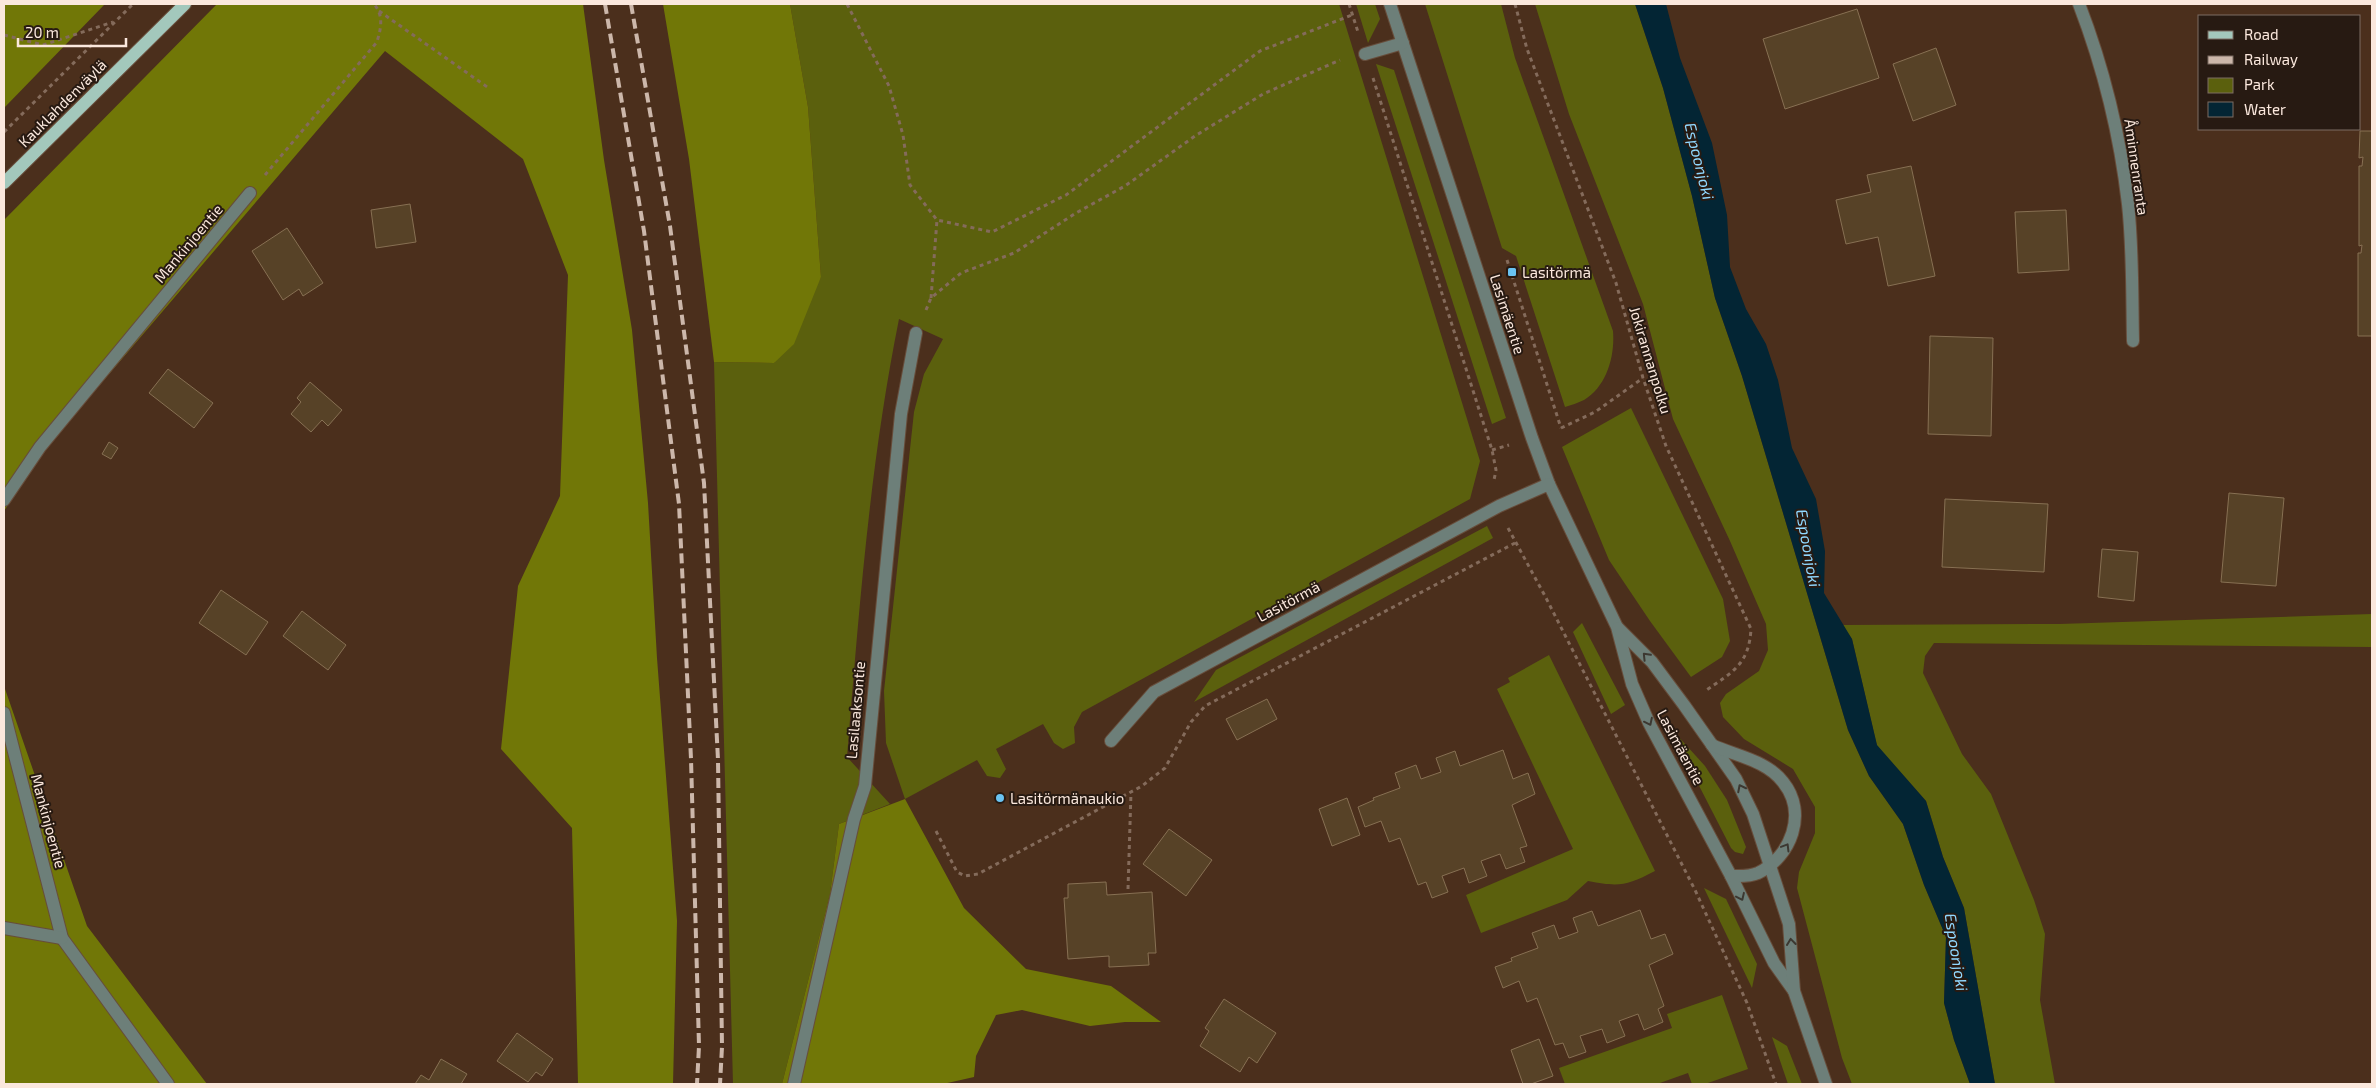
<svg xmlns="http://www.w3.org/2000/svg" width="2376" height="1088" font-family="'Exo 2',sans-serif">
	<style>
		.green { fill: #5b600d }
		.forest { fill: #717707 }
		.water { fill: #032534 }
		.building { fill: #574227; stroke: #877053 }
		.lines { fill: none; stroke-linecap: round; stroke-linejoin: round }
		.minor-casing { stroke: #674d3b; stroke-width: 14 }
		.major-casing { stroke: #674d3b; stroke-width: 14 }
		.path { stroke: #846b5b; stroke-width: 3; stroke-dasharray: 4 4; stroke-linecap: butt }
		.minor { stroke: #6d7f79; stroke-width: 12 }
		.major { stroke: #a3c8bc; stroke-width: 12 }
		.rail { stroke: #ccb7aa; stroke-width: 4; stroke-dasharray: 10 5; stroke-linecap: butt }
		.oneway { stroke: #3c3831 }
		.poi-dot { fill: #6ac3f1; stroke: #271a12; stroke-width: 2 }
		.labels { text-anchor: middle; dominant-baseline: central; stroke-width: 4; stroke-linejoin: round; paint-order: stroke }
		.street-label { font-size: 15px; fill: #fbe8dd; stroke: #271a12 }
		.poi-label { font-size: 15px; fill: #fbe8dd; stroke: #271a12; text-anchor: start }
		.water-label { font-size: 16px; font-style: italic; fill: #90d8ff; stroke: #271a12 }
	</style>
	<rect width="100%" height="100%" fill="#4b2f1c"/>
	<g class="green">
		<path d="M790,4H1339L1480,461L1470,499L1082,712L1074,727L1075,743L1063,749L1054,743L1043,724L996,749L1006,769L1000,778L987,776L977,760L905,799L886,743L884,691L914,412L924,374L943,339L899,319C870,463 859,610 847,757L890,804L839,824L830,894L782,1084H733L714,362L774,363L821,277L808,107Z"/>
		<polygon points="1356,4 1375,4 1380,19 1368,43"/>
		<path d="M1425,4H1501L1515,58L1613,331C1615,356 1607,386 1584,400C1578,403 1571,405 1565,407L1516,256L1502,248Z"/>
		<polygon points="1535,4 1635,4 1663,88 1692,196 1715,298 1742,376 1848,730 1869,776 1903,824 1924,885 1946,937 1944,1003 1954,1040 1970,1084 1852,1084 1842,1058 1797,888 1799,872 1815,833 1815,807 1793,769 1744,739 1723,717 1720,703 1726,694 1759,671 1768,650 1766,624 1730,541 1673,419 1643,304 1569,114"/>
		<polygon points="1376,64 1394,70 1506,418 1492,424"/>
		<polygon points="1631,408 1723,599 1730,641 1722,657 1691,677 1650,621 1609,560 1562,447"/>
		<polygon points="1487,526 1493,538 1194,702 1216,670"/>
		<polygon points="2372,614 2372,647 1934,643 1925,656 1923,673 1962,754 1991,794 2034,900 2045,934 2040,1000 2055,1084 1995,1084 1964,908 1943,857 1926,801 1877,746 1852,639 1842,625 2059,624"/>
		<polygon points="1582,623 1625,705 1611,714 1573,632"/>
		<path d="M1549,655L1655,871C1626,886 1619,887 1588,881L1567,900L1481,933L1466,895L1573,849L1497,689L1510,682L1508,678Z"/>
		<polygon points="1676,734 1705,766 1727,800 1746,847 1743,854 1735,852 1731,848 1673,735"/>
		<polygon points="1704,888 1726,899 1757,964 1752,988"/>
		<polygon points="1722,995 1748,1069 1705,1084 1692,1084 1688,1073 1657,1084 1565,1084 1559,1068 1672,1028 1667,1014"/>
		<polygon points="1772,1037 1787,1046 1802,1084 1788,1084"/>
	</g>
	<g class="forest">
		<polygon points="4,4 105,4 4,108"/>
		<polygon points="217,4 583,4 604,160 632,330 648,503 657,658 677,921 673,1084 578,1084 572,828 501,749 518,586 560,496 568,275 523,159 385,51 45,449 4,511 4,220"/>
		<polygon points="663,4 790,4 808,107 821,277 794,344 774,363 714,362 689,159"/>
		<polygon points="4,686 87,926 207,1084 4,1084"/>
		<polygon points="905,799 964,908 1026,969 1111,986 1161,1022 1125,1022 1090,1026 1022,1010 996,1015 976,1056 974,1077 943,1084 782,1084 830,894 839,824"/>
	</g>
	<polygon class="water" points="1635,4 1666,4 1680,58 1712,143 1727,215 1730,267 1746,309 1766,344 1778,380 1792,448 1816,499 1825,551 1824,593 1852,639 1877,745 1926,801 1943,857 1964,908 1995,1084 1970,1084 1954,1040 1944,1003 1946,937 1924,885 1903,824 1869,776 1848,730 1742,376 1715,298 1692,196 1663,88"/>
	<g class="building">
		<polygon points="1857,9 1879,78 1785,109 1763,39"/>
		<polygon points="1936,48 1956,105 1913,121 1893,64"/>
		<polygon points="2360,131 2372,131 2372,336 2358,336 2358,253 2361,253 2362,245 2359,246 2359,166 2362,166 2363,157 2359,158"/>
		<polygon points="1911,166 1935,276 1888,286 1878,237 1846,244 1836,200 1871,192 1867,175"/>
		<polygon points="410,204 416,242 376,248 371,210"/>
		<polygon points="2066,210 2069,270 2018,273 2015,212"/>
		<polygon points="287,228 323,283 303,296 299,289 283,300 252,251"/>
		<polygon points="1930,336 1993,338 1991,436 1928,434"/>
		<polygon points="168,369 213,403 194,428 149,393"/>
		<polygon points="310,382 342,410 328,426 322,420 311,432 291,414 301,402 297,398"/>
		<polygon points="109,442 118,448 111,459 102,454"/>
		<polygon points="2229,493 2284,498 2276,586 2221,582"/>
		<polygon points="1945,499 2048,504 2044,572 1942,567"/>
		<polygon points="2102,549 2138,552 2134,601 2098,597"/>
		<polygon points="221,590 268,622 246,655 199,623"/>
		<polygon points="302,611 346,645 328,670 283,636"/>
		<polygon points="1267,699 1277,719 1237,740 1226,719"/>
		<polygon points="1503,750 1513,779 1528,773 1535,794 1512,805 1527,846 1520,848 1525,862 1506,869 1500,854 1481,861 1487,876 1469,883 1464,868 1442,876 1448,892 1432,898 1426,882 1418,885 1400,838 1389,842 1381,821 1365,827 1358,807 1374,800 1373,798 1400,788 1395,773 1416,765 1421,779 1441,772 1436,758 1455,751 1460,766"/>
		<polygon points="1347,798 1360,835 1332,846 1319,809"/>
		<polygon points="1169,829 1212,860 1186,896 1143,864"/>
		<polygon points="1106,882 1107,895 1152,892 1156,953 1148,953 1149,965 1109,967 1109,956 1068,959 1064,898 1068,898 1068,884"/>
		<polygon points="1640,910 1651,939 1665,934 1673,954 1649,965 1664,1006 1658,1009 1663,1022 1644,1030 1638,1014 1619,1021 1625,1036 1607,1043 1602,1029 1580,1036 1586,1052 1569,1058 1563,1043 1555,1045 1537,998 1527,1002 1519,981 1503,988 1495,967 1512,961 1511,958 1538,948 1532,933 1554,925 1559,939 1578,932 1573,918 1592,911 1598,926"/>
		<polygon points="1224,999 1276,1033 1257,1063 1249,1057 1240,1072 1200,1046 1209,1031 1205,1028"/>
		<polygon points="517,1033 553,1059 542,1076 536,1072 528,1082 497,1061"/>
		<polygon points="1539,1039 1553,1076 1531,1084 1523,1084 1511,1050"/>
		<polygon points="441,1059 467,1074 461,1084 415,1084 421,1075 429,1080"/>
	</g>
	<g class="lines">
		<g class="minor-casing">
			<g id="minor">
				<polyline points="1390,4 1532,438 1549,484 1617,627 1632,684 1649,723 1731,876 1774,963 1794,991"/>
				<path d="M2079,4C2104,69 2120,135 2128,204C2133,249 2132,296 2133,341"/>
				<polyline points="1365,54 1403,43"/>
				<polyline points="4,500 40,447 250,193"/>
				<polyline points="1618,628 1652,662 1684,705 1736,779 1753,814 1789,924 1794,991 1826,1084"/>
				<polyline points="4,713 62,938 168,1084"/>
				<polyline points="1111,741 1154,692 1499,506 1549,484"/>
				<path d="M1712,745C1736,756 1766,760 1783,782C1808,813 1791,857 1758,873C1749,877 1740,876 1731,876"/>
				<polyline points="4,928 62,938"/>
				<polyline points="794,1084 854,819 865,786 901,414 916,333"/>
			</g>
		</g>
		<g class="major-casing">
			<polyline id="major" points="4,183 185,4"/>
		</g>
		<g class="path">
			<polyline points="847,4 889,86 903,135 910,185 937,220 992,232 1066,195 1260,51 1352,15"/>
			<polyline points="1349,4 1358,32"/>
			<path d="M1515,4L1527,49L1616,283L1643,378L1666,446L1751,629C1749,664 1733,672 1705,691"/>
			<polyline points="379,11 490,89"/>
			<polyline points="4,35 43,45 113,22"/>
			<polyline points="1373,78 1492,450 1496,470 1494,480"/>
			<polyline points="4,132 133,4"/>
			<path d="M265,175L377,42C381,28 384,16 374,4"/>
			<polyline points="1507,260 1561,428"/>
			<polyline points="931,298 937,220"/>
			<polyline points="926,310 931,298 961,273 1014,253 1076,213 1125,186 1195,136 1263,94 1340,60"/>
			<polyline points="1561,428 1595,412 1643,378"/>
			<polyline points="1492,450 1509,445"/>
			<polyline points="1508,528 1545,596 1695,890 1747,1003 1776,1084"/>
			<polyline points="936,831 957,872 965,876 978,874 1142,786 1165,768 1191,722 1205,706 1515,543"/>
			<polyline points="1128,889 1131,792"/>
		</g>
		<use href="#minor" class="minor"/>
		<use href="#major" class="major"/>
		<g class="rail">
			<polyline points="605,4 644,231 679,504 691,759 699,1046 697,1084"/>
			<polyline points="631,4 670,226 704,483 718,760 722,1047 720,1084"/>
		</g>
	</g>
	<defs><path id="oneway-chevron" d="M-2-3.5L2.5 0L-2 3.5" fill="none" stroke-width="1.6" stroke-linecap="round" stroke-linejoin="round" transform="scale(1.25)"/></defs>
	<g class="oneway">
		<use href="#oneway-chevron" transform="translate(1646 656) rotate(-134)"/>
		<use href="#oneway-chevron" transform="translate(1649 722) rotate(64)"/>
		<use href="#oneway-chevron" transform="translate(1741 788) rotate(-117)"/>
		<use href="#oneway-chevron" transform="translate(1786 847) rotate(-59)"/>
		<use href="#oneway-chevron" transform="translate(1741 897) rotate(65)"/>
		<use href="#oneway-chevron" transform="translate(1791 942) rotate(-97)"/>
	</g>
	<g class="poi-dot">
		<rect x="1507" y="267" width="10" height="10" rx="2.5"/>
		<circle cx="1000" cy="798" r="5"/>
	</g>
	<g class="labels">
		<g class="street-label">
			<text transform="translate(62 103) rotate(-45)">Kauklahdenväylä</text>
			<text transform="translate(2137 167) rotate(82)">Åminnenranta</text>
			<text transform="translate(188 243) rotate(-50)">Mankinjoentie</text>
			<text transform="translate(1508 314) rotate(72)">Lasimäentie</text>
			<text transform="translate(1651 360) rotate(73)">Jokirannanpolku</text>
			<text transform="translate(1288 601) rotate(-28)">Lasitörmä</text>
			<text transform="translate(855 710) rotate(-85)">Lasilaaksontie</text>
			<text transform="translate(1681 747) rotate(62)">Lasimäentie</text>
			<text transform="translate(49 821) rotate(75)">Mankinjoentie</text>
		</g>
		<g class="poi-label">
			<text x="1522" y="272">Lasitörmä</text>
			<text x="1010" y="798">Lasitörmänaukio</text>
		</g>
		<g class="water-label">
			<text transform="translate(1700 161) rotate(76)">Espoonjoki</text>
			<text transform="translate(1809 548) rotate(80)">Espoonjoki</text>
			<text transform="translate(1957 952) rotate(81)">Espoonjoki</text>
		</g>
	</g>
	<rect width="2376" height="1088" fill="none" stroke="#fbe8dd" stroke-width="10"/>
	<rect x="2198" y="15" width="162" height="115" fill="#271a12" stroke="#7c6c63"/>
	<rect x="2208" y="31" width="25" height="8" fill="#a3c8bc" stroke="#7c6c63"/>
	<text x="2244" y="40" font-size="15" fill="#fbe8dd">Road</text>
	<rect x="2208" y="56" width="25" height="8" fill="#ccb7aa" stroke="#7c6c63"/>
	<text x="2244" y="65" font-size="15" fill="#fbe8dd">Railway</text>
	<rect x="2208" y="78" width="25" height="15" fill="#5b600d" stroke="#7c6c63"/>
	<text x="2244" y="90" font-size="15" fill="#fbe8dd">Park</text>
	<rect x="2208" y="102" width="25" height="15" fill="#032534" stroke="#7c6c63"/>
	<text x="2244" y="115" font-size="15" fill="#fbe8dd">Water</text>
	<path d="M18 38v8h108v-8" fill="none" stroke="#fbe8dd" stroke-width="2.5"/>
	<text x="25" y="38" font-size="15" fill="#fbe8dd" stroke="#271a12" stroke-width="4" paint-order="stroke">20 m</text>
</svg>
